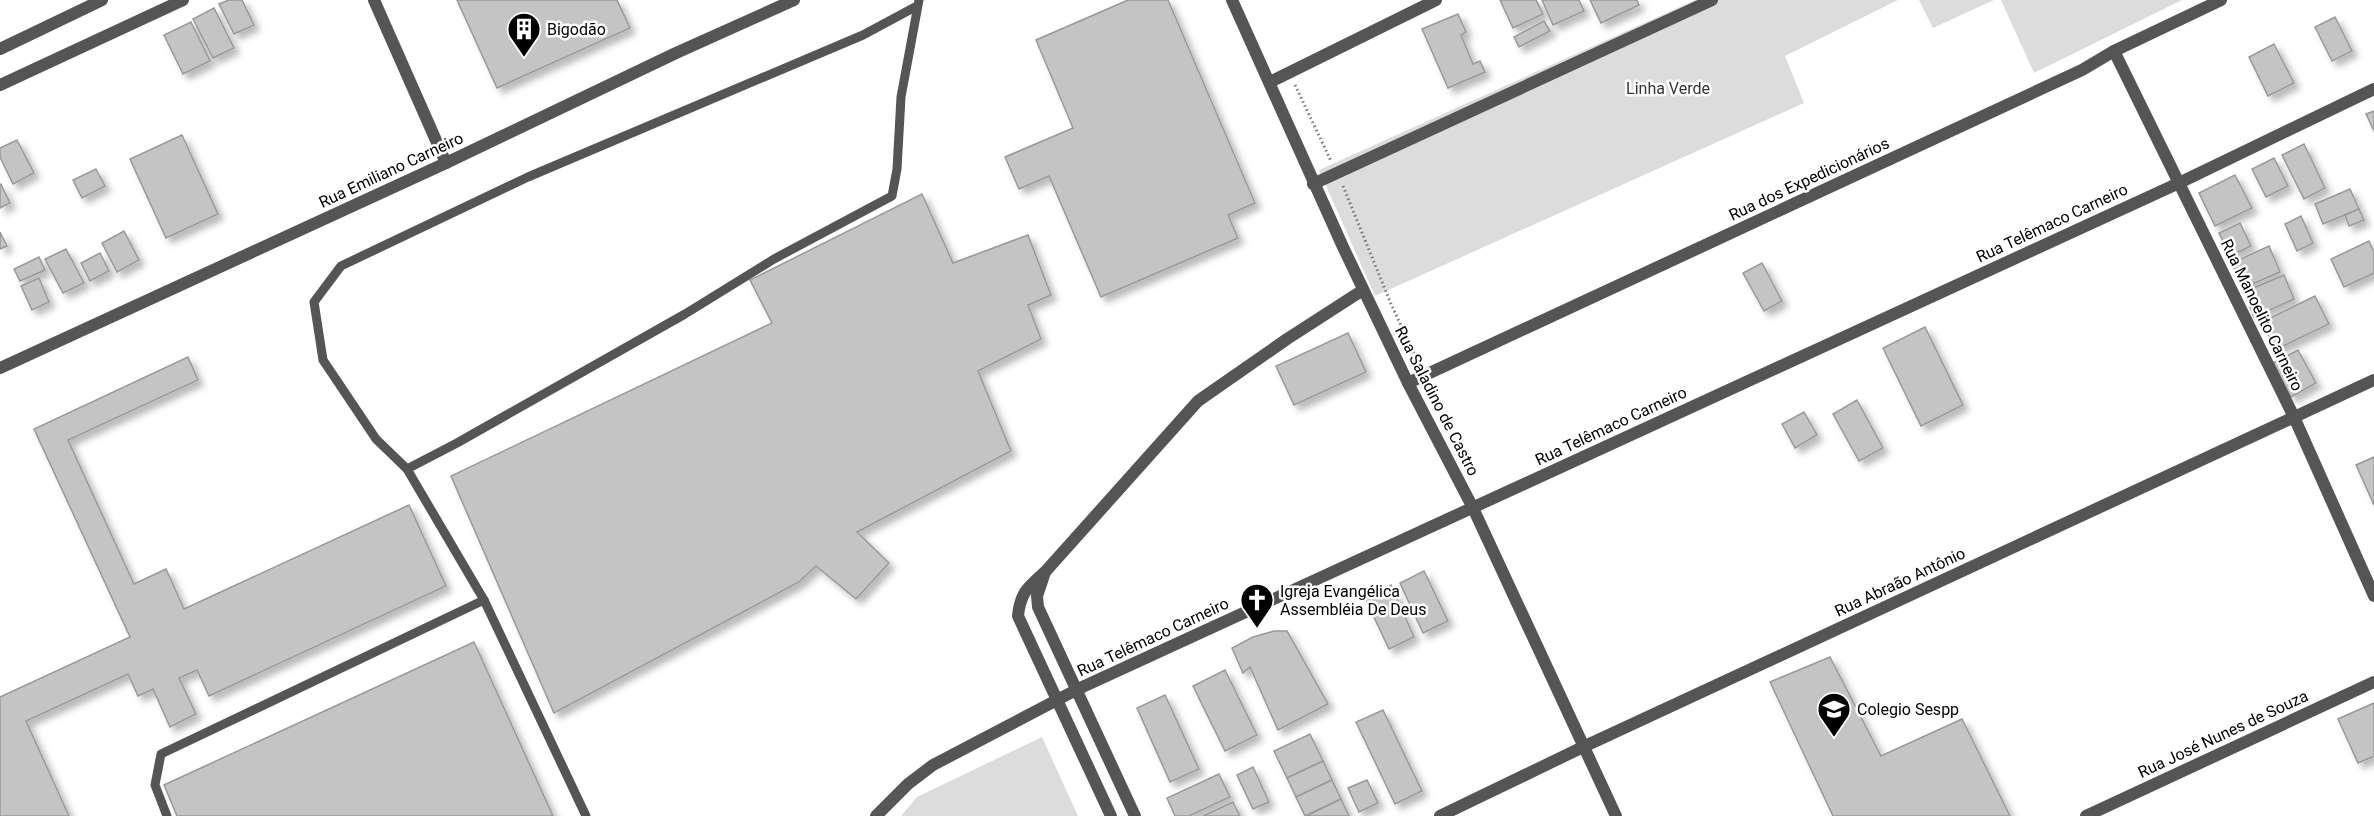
<svg xmlns="http://www.w3.org/2000/svg" width="2374" height="816" font-family="Roboto,sans-serif">
	<style>
		.green { fill: #dcdcdc }
		.building { fill: #c4c4c4; stroke: #999; stroke-width: 1.5; filter: url(#shadow) }
		.lines { fill: none; stroke-linecap: round; stroke-linejoin: round }
		.path { stroke: #777; stroke-width: 3; stroke-dasharray: 1.5 3; stroke-linecap: butt }
		.service { stroke: #555; stroke-width: 9 }
		.pedestrian { stroke: #555; stroke-width: 12 }
		.minor { stroke: #555; stroke-width: 12 }
		.labels { text-anchor: middle; dominant-baseline: central; stroke-width: 5; stroke-linejoin: round; paint-order: stroke }
		.poi-label { font-size: 16px; fill: #000; stroke: #fff; text-anchor: start }
		.park-label { font-size: 16px; fill: #333; stroke: #fff }
		.street-label { font-size: 16px; fill: #000; stroke: #fff }
	</style>
	<defs>
		<filter id="shadow"><feDropShadow dx="5.5" dy="5.5" stdDeviation="3" flood-color="#0004"/></filter>
	</defs>
	<rect width="100%" height="100%" fill="#fff"/>
	<g class="green">
		<polygon points="1695,0 1898,0 1785,56 1804,103 1375,296 1319,170"/>
		<polygon points="1919,0 1994,0 1933,28"/>
		<polygon points="2001,0 2182,0 2034,73"/>
		<polygon points="1042,737 1078,816 901,816 917,797"/>
	</g>
	<g class="building">
		<polygon points="229,0 242,0 254,25 234,34 219,4"/>
		<polygon points="457,0 617,0 630,28 497,88"/>
		<polygon points="1128,0 1168,0 1255,203 1228,215 1238,238 1101,297 1049,176 1019,189 1005,157 1073,128 1036,40"/>
		<polygon points="1500,0 1536,0 1543,14 1513,28"/>
		<polygon points="1542,0 1579,0 1584,11 1553,25"/>
		<polygon points="1590,0 1637,0 1639,5 1601,23"/>
		<polygon points="214,8 234,48 213,58 193,19"/>
		<polygon points="1458,14 1466,32 1461,35 1473,64 1480,61 1485,72 1448,88 1422,29"/>
		<polygon points="2335,17 2352,51 2332,61 2315,27"/>
		<polygon points="1544,21 1550,31 1519,47 1514,37"/>
		<polygon points="191,22 210,61 183,74 164,35"/>
		<polygon points="2274,44 2294,83 2268,96 2249,57"/>
		<polygon points="2374,111 2374,131 2366,114"/>
		<polygon points="182,135 218,214 166,238 130,159"/>
		<polygon points="17,140 34,173 13,184 0,157 0,148"/>
		<polygon points="2304,144 2325,188 2304,199 2282,155"/>
		<polygon points="2274,158 2288,186 2266,197 2252,169"/>
		<polygon points="96,169 105,186 82,198 73,180"/>
		<polygon points="2235,175 2252,208 2215,226 2199,193"/>
		<polygon points="1,184 10,203 0,208 0,185"/>
		<polygon points="2350,189 2359,209 2323,224 2315,204"/>
		<polygon points="922,194 953,263 1028,235 1051,295 1028,305 1041,339 978,371 1011,451 857,532 889,563 856,599 816,566 799,582 554,713 451,476 772,323 750,280"/>
		<polygon points="2359,209 2364,220 2349,226 2345,215"/>
		<polygon points="2301,216 2313,243 2297,251 2285,224"/>
		<polygon points="2240,223 2251,246 2230,256 2219,233"/>
		<polygon points="124,231 139,260 117,272 102,243"/>
		<polygon points="0,232 7,246 0,249"/>
		<polygon points="2369,241 2374,252 2374,273 2344,287 2331,259"/>
		<polygon points="2269,246 2280,272 2243,288 2232,263"/>
		<polygon points="66,249 84,283 63,293 45,259"/>
		<polygon points="100,253 109,271 90,281 81,263"/>
		<polygon points="39,257 45,270 20,281 14,269"/>
		<polygon points="1762,263 1782,301 1764,311 1743,273"/>
		<polygon points="2284,275 2294,299 2254,317 2244,292"/>
		<polygon points="39,278 49,302 32,310 21,286"/>
		<polygon points="2315,296 2329,324 2275,350 2262,322"/>
		<polygon points="1925,327 1963,405 1921,426 1883,348"/>
		<polygon points="1348,333 1366,372 1294,405 1276,366"/>
		<polygon points="2298,350 2316,383 2291,397 2273,363"/>
		<polygon points="188,357 198,380 68,440 134,584 166,569 184,609 409,505 446,586 209,696 197,670 179,678 196,714 170,727 153,689 138,696 128,674 26,721 69,816 0,816 0,697 130,637 34,429"/>
		<polygon points="1857,400 1883,448 1859,461 1833,414"/>
		<polygon points="1804,412 1817,435 1795,448 1782,424"/>
		<polygon points="2374,457 2374,505 2356,465"/>
		<polygon points="1424,571 1448,621 1423,633 1400,583"/>
		<polygon points="1391,585 1414,637 1389,649 1365,598"/>
		<polygon points="1274,631 1287,631 1328,704 1278,730 1250,667 1243,673 1232,648 1253,637"/>
		<polygon points="474,642 553,816 177,816 164,785"/>
		<polygon points="1830,657 1881,756 1962,719 2010,816 1833,816 1770,682"/>
		<polygon points="1225,670 1257,735 1225,751 1193,686"/>
		<polygon points="1165,695 1199,769 1170,782 1137,708"/>
		<polygon points="2374,703 2374,756 2358,763 2338,719"/>
		<polygon points="1383,710 1422,791 1395,804 1356,722"/>
		<polygon points="1310,734 1323,761 1287,778 1274,751"/>
		<polygon points="1323,761 1332,780 1296,797 1287,778"/>
		<polygon points="1253,767 1269,802 1253,809 1237,775"/>
		<polygon points="1219,774 1230,797 1189,816 1175,816 1167,798"/>
		<polygon points="1332,780 1341,799 1305,816 1296,797"/>
		<polygon points="1367,780 1378,803 1359,812 1348,788"/>
		<polygon points="1341,799 1349,816 1306,816"/>
		<polygon points="1233,802 1240,816 1203,816"/>
	</g>
	<g class="lines">
		<g class="path">
			<polyline points="1295,85 1331,161"/>
			<polyline points="1343,186 1391,304 1418,362"/>
		</g>
		<g class="service">
			<polyline points="917,6 863,35 528,177 341,266 314,302 323,360 376,439 407,469 457,443 685,314 774,259 892,196 897,169 901,97 919,0"/>
			<polyline points="407,469 484,600 586,816"/>
			<polyline points="167,816 155,785 161,754 484,600"/>
		</g>
		<polyline class="pedestrian" points="1313,184 1712,0"/>
		<g class="minor">
			<polyline points="374,0 446,163"/>
			<polyline points="1232,0 1343,247 1408,383 1473,508 1616,816"/>
			<polyline points="0,49 102,0"/>
			<polyline points="2114,51 2294,417 2374,596"/>
			<polyline points="1270,82 1436,0"/>
			<polyline points="0,85 183,0"/>
			<polyline points="0,368 446,163 676,53 794,0"/>
			<polyline points="1408,383 2082,70 2114,51 2221,0"/>
			<polyline points="1045,572 1198,401 1287,339 1363,290"/>
			<polyline points="876,816 908,784 933,765 1078,689 2179,183 2374,89"/>
			<path d="M1111,816L1018,616C1020,593 1028,587 1045,572L1037,596L1038,607L1135,816"/>
			<polyline points="1440,816 1583,747 2374,380"/>
			<polyline points="2086,816 2374,682"/>
		</g>
	</g>
	<defs>
		<g id="building-pin" transform="scale(1.725)"><path d="M0 17L-7.5 6A9.5 9.5 0 1 1 7.5 6Z" fill="#000" stroke="#fff"/><path d="M-4-6H4V6H1V3H-1V6H-4ZM-2.5-4.3h1.7v1.8h-1.7ZM.8-4.3h1.7v1.8H.8ZM-2.5-1h1.7V.8h-1.7ZM.8-1h1.7V.8H.8Z" fill="#fff"/></g>
		<g id="church-pin" transform="scale(1.725)"><path d="M0 17L-7.5 6A9.5 9.5 0 1 1 7.5 6Z" fill="#000" stroke="#fff"/><path d="M-1.2-6h2.4v3.5h3.3v2.4h-3.3V6h-2.4V-.1h-3.3v-2.4h3.3Z" fill="#fff"/></g>
		<g id="school-pin" transform="scale(1.725)"><path d="M0 17L-7.5 6A9.5 9.5 0 1 1 7.5 6Z" fill="#000" stroke="#fff"/><path d="M0-5L7-2L0 1L-7-2ZM-4 1L0 2.5L4 1V4Q0 6-4 4Z" fill="#fff"/></g>
	</defs>
	<g fill-rule="evenodd">
		<use href="#building-pin" x="524" y="29"/>
		<use href="#church-pin" x="1257" y="600"/>
		<use href="#school-pin" x="1834" y="709"/>
	</g>
	<g class="labels">
		<g class="poi-label">
			<text x="547" y="29">Bigodão</text>
			<text x="1280" y="591">Igreja Evangélica<tspan x="1280" dy="18">Assembléia De Deus</tspan></text>
			<text x="1857" y="709">Colegio Sespp</text>
		</g>
		<g class="park-label">
			<text x="1668" y="88">Linha Verde</text>
		</g>
		<g class="street-label">
			<text transform="translate(391 170) rotate(-25)">Rua Emiliano Carneiro</text>
			<text transform="translate(1809 179) rotate(-25)">Rua dos Expedicionários</text>
			<text transform="translate(2052 223) rotate(-25)">Rua Telêmaco Carneiro</text>
			<text transform="translate(2262 315) rotate(64)">Rua Manoelito Carneiro</text>
			<text transform="translate(1437 401) rotate(63)">Rua Saladino de Castro</text>
			<text transform="translate(1611 426) rotate(-25)">Rua Telêmaco Carneiro</text>
			<text transform="translate(1900 582) rotate(-25)">Rua Abraão Antônio</text>
			<text transform="translate(1153 637) rotate(-25)">Rua Telêmaco Carneiro</text>
			<text transform="translate(2223 734) rotate(-25)">Rua José Nunes de Souza</text>
		</g>
	</g>
</svg>
